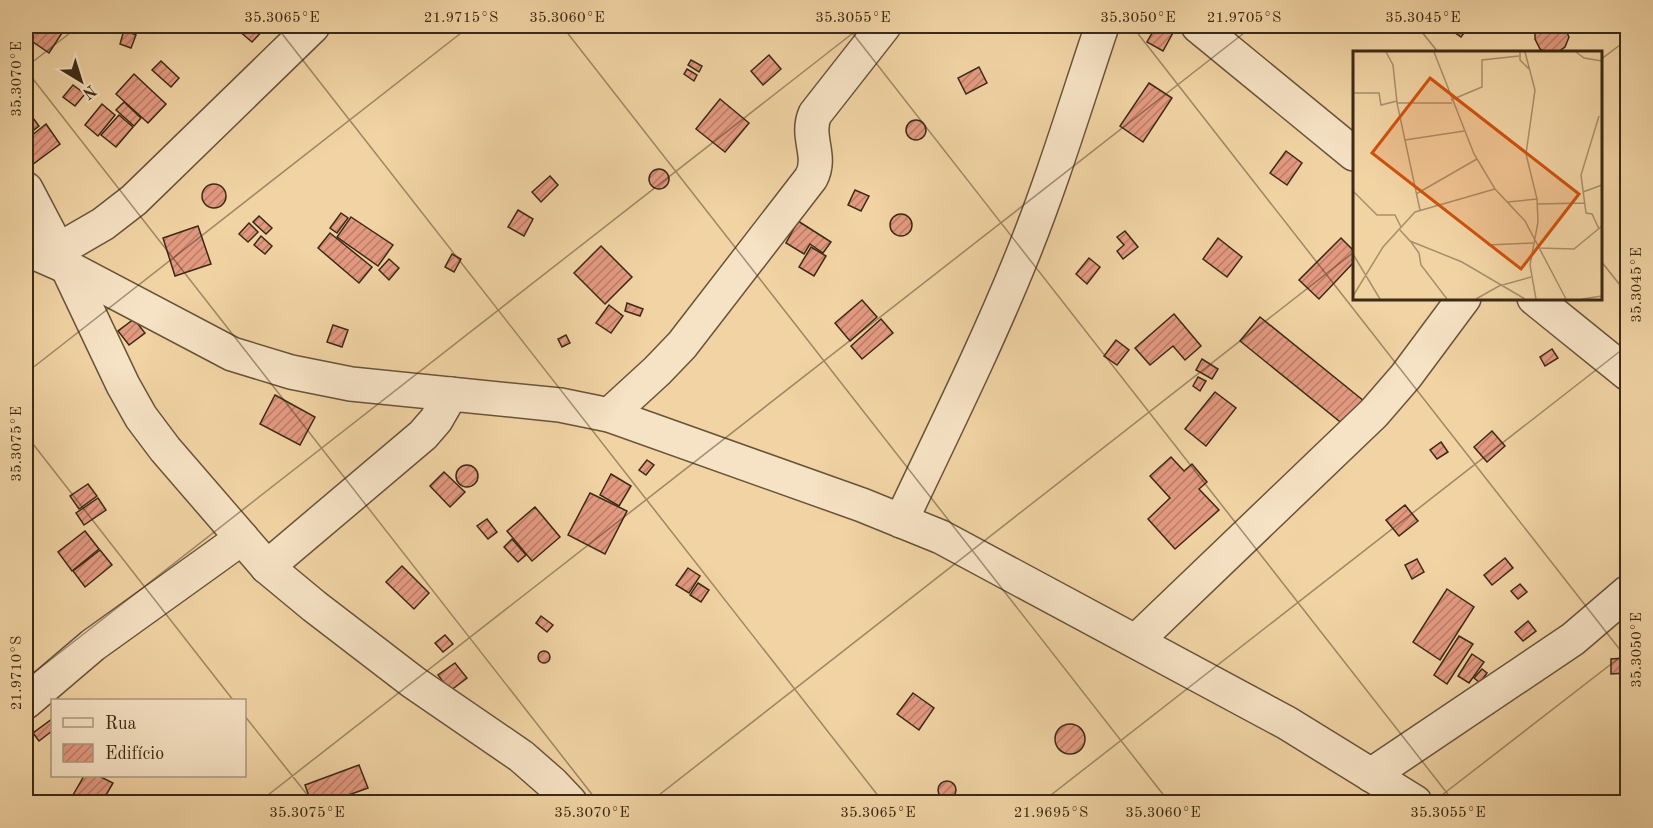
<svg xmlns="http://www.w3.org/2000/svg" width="1653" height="828" font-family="'Old Standard TT',serif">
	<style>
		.building { fill: url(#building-hatch); stroke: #3b2a15; stroke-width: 1.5 }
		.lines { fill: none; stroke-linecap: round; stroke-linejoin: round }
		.minor-casing { stroke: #685439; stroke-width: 36 }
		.minor { stroke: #f6e2c4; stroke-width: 33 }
		.ticks { fill: none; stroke: #3b2a15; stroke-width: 1.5; stroke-opacity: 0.45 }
		.inset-road { fill: none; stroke: #a88f6b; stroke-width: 1.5 }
		.view { fill: #ce520d; fill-opacity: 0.15; stroke: #ce520d; stroke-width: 3 }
		.inset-edge { fill: none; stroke: #3b2a15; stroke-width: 3 }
		.neatline { fill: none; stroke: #3b2a15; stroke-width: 2 }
		.ticks-label { font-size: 15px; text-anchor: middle; fill: #3b2a15 }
	</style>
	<defs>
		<pattern id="building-hatch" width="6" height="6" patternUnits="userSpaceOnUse" patternTransform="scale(1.5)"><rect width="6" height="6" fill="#e39980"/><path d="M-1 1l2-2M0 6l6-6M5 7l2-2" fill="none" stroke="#b97d68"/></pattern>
	</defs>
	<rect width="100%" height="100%" fill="#f1d3a4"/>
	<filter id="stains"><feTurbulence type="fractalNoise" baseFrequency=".00333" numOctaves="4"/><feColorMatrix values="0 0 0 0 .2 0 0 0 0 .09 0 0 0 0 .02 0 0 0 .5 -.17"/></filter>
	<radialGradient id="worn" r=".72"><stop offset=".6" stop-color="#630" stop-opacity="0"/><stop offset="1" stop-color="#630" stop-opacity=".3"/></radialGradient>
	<g class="building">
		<polygon points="26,26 51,26 62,33 49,53 26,37"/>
		<polygon points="243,26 267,26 252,42 239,31"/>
		<polygon points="1156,26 1169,26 1175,29 1163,51 1147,42"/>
		<polygon points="1445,26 1469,26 1461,37"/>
		<polygon points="1539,26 1564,26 1569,37 1565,47 1558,52 1545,52 1540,49 1535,39 1535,34"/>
		<polygon points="124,30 136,35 131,48 120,44"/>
		<polygon points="769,55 781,69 763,85 751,71"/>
		<polygon points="691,60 702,66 699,72 688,65"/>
		<polygon points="161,61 179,78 171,87 152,70"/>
		<polygon points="979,67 987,83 966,94 958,78"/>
		<polygon points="687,69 697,75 694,81 684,74"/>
		<polygon points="134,74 166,104 148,123 116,94"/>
		<polygon points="1149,83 1172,98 1143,142 1120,126"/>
		<polygon points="73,85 85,94 75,106 63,97"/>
		<polygon points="720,99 749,123 725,152 696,129"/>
		<polygon points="124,102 141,118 134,126 116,110"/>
		<polygon points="102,104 115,115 98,136 85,125"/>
		<polygon points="30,114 39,126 26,136 26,118"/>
		<polygon points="119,115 133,127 116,147 101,135"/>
		<circle cx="916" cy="130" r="10"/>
		<polygon points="46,124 60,144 32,165 26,156 26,140"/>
		<polygon points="1286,151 1302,163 1287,185 1270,173"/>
		<circle cx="659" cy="179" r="10"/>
		<polygon points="550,176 558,185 541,202 532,192"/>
		<circle cx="214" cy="196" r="12"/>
		<polygon points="855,190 869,196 861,211 848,205"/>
		<polygon points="518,210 533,219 524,236 508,227"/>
		<polygon points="341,213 348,218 337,233 330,228"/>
		<circle cx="901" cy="225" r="11"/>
		<polygon points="259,216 272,228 266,234 253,222"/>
		<polygon points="351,217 393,245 378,266 337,237"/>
		<polygon points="798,221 831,242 823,253 810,244 804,254 786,243"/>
		<polygon points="249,223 258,232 248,242 239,234"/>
		<polygon points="198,226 211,264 175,276 163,238"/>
		<polygon points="1125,231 1138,247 1123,259 1117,251 1124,245 1117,237"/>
		<polygon points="330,233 372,267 359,283 318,248"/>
		<polygon points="261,236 272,246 265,254 254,245"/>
		<polygon points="1218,238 1242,257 1227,277 1203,259"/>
		<polygon points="1341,238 1354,251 1354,262 1319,299 1299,280"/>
		<polygon points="601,246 632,277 605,304 574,273"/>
		<polygon points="811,247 826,256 814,276 799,267"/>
		<polygon points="452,254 461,259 454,272 445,267"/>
		<polygon points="1089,258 1100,267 1087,284 1076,274"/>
		<polygon points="389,259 399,268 389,280 379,270"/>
		<polygon points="1626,260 1628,261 1628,281 1620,279"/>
		<polygon points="862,300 877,317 850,341 835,323"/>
		<polygon points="627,303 643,309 640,316 625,311"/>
		<polygon points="609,305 623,316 611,333 596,323"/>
		<polygon points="1174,314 1201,346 1185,360 1173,346 1150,365 1135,348"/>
		<polygon points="1260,317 1364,401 1344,425 1240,341"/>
		<polygon points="134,319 145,333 129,345 118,331"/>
		<polygon points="881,319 893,333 862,359 851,346"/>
		<polygon points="333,325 348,330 342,347 327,342"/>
		<polygon points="566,335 570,343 562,347 558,339"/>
		<polygon points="1116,340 1129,350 1117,365 1104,356"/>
		<polygon points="1552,349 1558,358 1545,366 1540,357"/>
		<polygon points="1202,359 1218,369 1212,379 1196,370"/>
		<polygon points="1198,377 1206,381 1200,391 1193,386"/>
		<polygon points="1215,392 1236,408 1206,446 1185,429"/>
		<polygon points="275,395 315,417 300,445 260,424"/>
		<polygon points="1492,431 1505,446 1487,462 1474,447"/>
		<polygon points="1441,442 1448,452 1437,459 1430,450"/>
		<polygon points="1171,457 1184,471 1192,464 1207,482 1199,489 1219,510 1175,549 1148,519 1170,498 1150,476"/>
		<polygon points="647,460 654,465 646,475 639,470"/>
		<circle cx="467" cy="476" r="11"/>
		<polygon points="444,472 465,492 450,507 430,486"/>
		<polygon points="611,474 631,486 619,506 600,495"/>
		<polygon points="88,484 97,496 79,509 70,496"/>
		<polygon points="590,493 627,511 605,554 568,535"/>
		<polygon points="98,498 106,510 84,525 76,513"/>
		<polygon points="1405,505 1418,521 1399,536 1386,520"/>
		<polygon points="535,507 560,537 532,561 507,531"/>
		<polygon points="487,519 497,532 488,539 477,526"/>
		<polygon points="85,531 99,549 72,571 58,552"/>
		<polygon points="512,539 526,555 518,562 504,547"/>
		<polygon points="100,550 112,565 85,587 73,571"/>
		<polygon points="1505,558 1513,568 1492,585 1484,575"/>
		<polygon points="1417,559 1424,572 1412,579 1405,565"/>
		<polygon points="402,566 429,593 414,609 386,582"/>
		<polygon points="688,568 700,576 689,593 676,585"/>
		<polygon points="698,583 709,590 701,602 690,595"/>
		<polygon points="1520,584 1527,592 1518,599 1511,591"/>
		<polygon points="1447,589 1474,607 1440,660 1413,642"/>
		<polygon points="541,616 553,625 547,632 536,623"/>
		<polygon points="1528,621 1536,631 1523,641 1515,632"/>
		<polygon points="445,635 453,644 443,652 435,643"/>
		<polygon points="1459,636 1473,644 1447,684 1434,675"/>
		<circle cx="544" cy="657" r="6"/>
		<polygon points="1472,654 1484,662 1469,683 1458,676"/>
		<polygon points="1625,658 1626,673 1611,674 1611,659"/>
		<polygon points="455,663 467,678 450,691 438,675"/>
		<polygon points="1482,669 1487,673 1480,683 1474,678"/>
		<polygon points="913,693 934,708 919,730 897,714"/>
		<polygon points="52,719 52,731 39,741 33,733"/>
		<circle cx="1070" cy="739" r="15"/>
		<polygon points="359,765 368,788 329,802 311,802 305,785"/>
		<polygon points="84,776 99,776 113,783 102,802 69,802"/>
		<circle cx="947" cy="790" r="9"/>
		<polygon points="217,796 220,802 196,802"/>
	</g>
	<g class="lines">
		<g class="minor-casing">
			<g id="minor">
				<polyline points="1198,26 1354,154"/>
				<polyline points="26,189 67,267 123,385 141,417 165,449 267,567 314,606 413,682 521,756 553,784 570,802"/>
				<polyline points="26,249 67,267 232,354 291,372 351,384 560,405 609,415 862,505 941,537 1287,723 1415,802"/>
				<polyline points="58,250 103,224 134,200 313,26"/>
				<polyline points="1534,298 1628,374"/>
				<path d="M609,415L657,371L682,345L811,178C823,156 805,137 815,114L884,26"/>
				<path d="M901,521C942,434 985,348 1021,259C1052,183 1076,103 1102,26"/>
				<polyline points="267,567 423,435 436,420 451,394"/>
				<polyline points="1136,641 1374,413 1406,376 1464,298"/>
				<polyline points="26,702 93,645 242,538"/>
				<polyline points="1371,775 1573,639 1628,592"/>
			</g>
		</g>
		<use href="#minor" class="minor"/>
	</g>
	<path class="ticks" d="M276,26L883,802M562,26L1169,802M847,26L1454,802M1132,26L1628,660M1417,26L1438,52M1600,60L1628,39M26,67L79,26M26,70L598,802M1600,260L1628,295M26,373L470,26M26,435L233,700M26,679L862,26M244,715L313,802M26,800L28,802M259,802L1253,26M650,802L1354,252M1042,802L1628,345M1433,802L1628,651"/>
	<g transform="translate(1353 51)">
		<rect width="249" height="249" fill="#f1d3a4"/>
		<path class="inset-road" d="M33,1L40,14L44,52L67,159M81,1L121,103L142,138L172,170L213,248M167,1V9L176,18M172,1L182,39L173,103L184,148L185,171L177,214L183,248M223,1L231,7L249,10M0,42H26L28,54L44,50M98,49L129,36V9L166,5M44,52H99M52,89L111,80M0,140L24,164H42L48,176M230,141L249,134M63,143L124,108M155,151L184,148M184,153L231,152M246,178L239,163L233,162L228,124L246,65M47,179L57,190L109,211L172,248M58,191L66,202L68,214L94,248M135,194L180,192M185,197L221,198L249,175M0,203L27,248M0,245L30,196L62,161L142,138M123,248L146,235L178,226M229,248L249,245"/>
		<path class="view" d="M77,27L226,143L168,218L19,102Z"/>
		<rect width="249" height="249" class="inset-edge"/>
	</g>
	<rect width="1653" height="828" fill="none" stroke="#f1d3a4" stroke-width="66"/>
	<rect x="51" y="699" width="195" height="78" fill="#f6e2c4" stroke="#ab987e" stroke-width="1.5"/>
	<rect x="63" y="718" width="30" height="9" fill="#f6e2c4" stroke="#ab987e" stroke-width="1.5"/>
	<text x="105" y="729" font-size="18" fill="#3b2a15">Rua</text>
	<rect x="63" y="744" width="30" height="18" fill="url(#building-hatch)" stroke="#ab987e" stroke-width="1.5"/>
	<text x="105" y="759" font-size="18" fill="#3b2a15">Edifício</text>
	<g transform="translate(81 81) rotate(142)" stroke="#f6e2c4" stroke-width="4.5" paint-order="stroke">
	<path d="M0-4.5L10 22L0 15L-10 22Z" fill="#3b2a15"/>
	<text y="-9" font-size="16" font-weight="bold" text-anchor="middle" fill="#3b2a15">N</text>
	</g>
	<rect x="33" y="33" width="1587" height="762" class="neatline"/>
	<g class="ticks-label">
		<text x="282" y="22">35.3065°E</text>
		<text x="461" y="22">21.9715°S</text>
		<text x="567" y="22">35.3060°E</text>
		<text x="853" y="22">35.3055°E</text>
		<text x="1138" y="22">35.3050°E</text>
		<text x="1244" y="22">21.9705°S</text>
		<text x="1423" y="22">35.3045°E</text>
		<text transform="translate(16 79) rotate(-90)" y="5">35.3070°E</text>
		<text transform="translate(1636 285) rotate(-90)" y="5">35.3045°E</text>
		<text transform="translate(16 444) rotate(-90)" y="5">35.3075°E</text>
		<text transform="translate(1636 650) rotate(-90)" y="5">35.3050°E</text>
		<text transform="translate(16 673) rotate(-90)" y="5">21.9710°S</text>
		<text x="307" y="817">35.3075°E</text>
		<text x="592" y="817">35.3070°E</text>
		<text x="878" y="817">35.3065°E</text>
		<text x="1051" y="817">21.9695°S</text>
		<text x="1163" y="817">35.3060°E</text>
		<text x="1448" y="817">35.3055°E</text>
	</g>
	<rect width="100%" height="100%" filter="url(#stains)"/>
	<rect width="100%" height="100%" fill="url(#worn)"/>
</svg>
